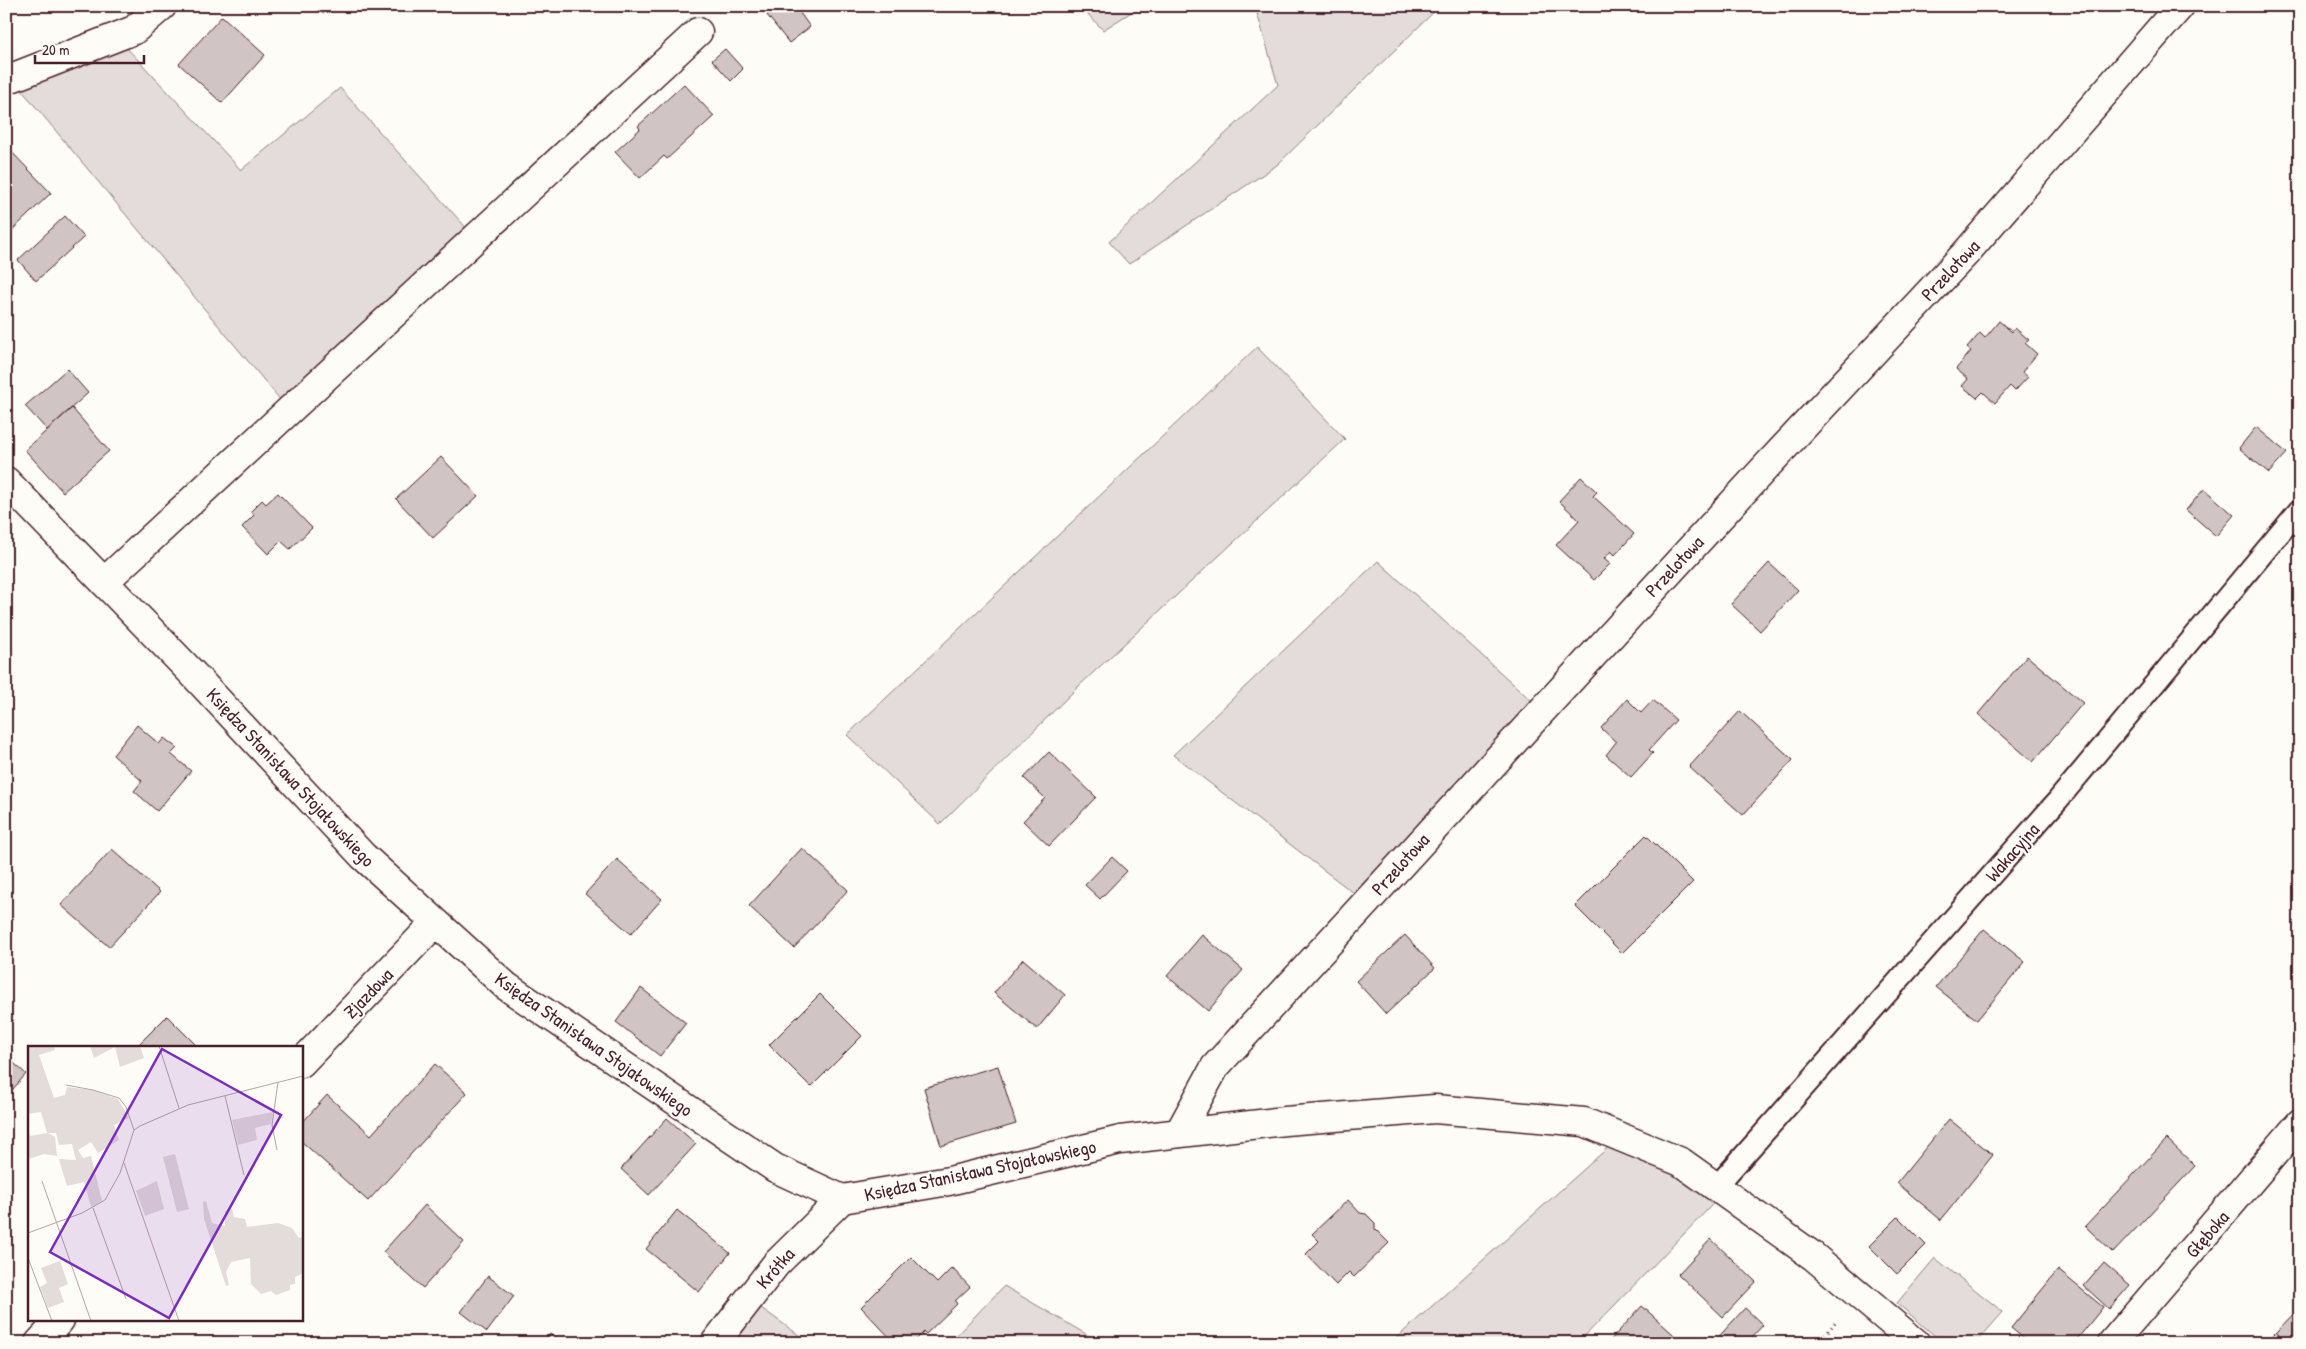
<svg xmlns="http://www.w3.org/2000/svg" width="2306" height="1349" font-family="'Patrick Hand',sans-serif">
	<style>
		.green { fill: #e3dcda; stroke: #967e82 }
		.building { fill: #d0c5c4; stroke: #4a1f2b }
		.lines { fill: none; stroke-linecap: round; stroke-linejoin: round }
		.service-casing { stroke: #4a1f2b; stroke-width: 24 }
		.minor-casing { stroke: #4a1f2b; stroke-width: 31 }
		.path { stroke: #4a1f2b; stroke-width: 3; stroke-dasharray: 1 4; stroke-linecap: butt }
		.service { stroke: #fdfcf7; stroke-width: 20 }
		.minor { stroke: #fdfcf7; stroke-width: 28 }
		.labels { text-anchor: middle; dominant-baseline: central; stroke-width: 4.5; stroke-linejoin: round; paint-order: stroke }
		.street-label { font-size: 19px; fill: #4a1f2b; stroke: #fdfcf7 }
		.inset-road { fill: none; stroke: #b5a4a5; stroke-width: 1 }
		.view { fill: #7b2cbf; fill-opacity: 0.15; stroke: #7b2cbf; stroke-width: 2.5 }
		.inset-edge { fill: none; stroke: #4a1f2b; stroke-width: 2.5 }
	</style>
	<rect width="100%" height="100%" fill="#fdfcf7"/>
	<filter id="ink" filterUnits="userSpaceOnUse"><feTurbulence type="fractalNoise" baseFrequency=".02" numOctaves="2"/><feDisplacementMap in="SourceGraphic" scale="10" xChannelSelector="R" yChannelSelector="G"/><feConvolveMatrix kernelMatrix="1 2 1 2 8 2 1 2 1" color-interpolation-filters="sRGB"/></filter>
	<g filter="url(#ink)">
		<g class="green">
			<polygon points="1080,6 1141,6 1103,30"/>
			<polygon points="1255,6 1440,6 1277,165 1129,264 1109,242 1278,85"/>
			<polygon points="125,46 241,170 340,88 471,233 283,403 20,88"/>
			<polygon points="1257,347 1345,439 1081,684 940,824 847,735"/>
			<polygon points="1378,561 1533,702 1355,894 1173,755"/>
			<polygon points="1613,1143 1681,1173 1713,1204 1578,1343 1391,1343"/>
			<polygon points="1935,1258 2003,1312 1976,1343 1943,1343 1897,1303"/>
			<polygon points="1004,1286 1101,1343 949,1343"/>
			<polygon points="757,1305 810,1343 726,1343"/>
		</g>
		<g class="building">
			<polygon points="315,6 331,6 323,14"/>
			<polygon points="779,6 795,6 810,27 789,43 767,15"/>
			<polygon points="222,16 265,55 222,103 179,64"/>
			<polygon points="725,49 743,69 731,81 712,60"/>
			<polygon points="684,84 714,116 667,159 664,156 640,178 615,152 640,129 638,126"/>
			<polygon points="6,146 51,193 6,236"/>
			<polygon points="65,216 84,237 36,281 18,260"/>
			<polygon points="1999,321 2012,332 2015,328 2029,340 2025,343 2037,354 2022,372 2028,377 2015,391 2010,386 1995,403 1983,392 1977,398 1962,386 1968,379 1956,369 1971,351 1967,348 1980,333 1985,338"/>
			<polygon points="67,369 88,393 47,430 25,406"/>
			<polygon points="72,408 109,451 63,492 25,450"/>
			<polygon points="2256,427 2287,453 2269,473 2239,448"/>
			<polygon points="441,457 478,496 433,538 396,499"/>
			<polygon points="1581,477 1597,492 1593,496 1634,534 1615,555 1611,551 1604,559 1610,564 1594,580 1556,545 1579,520 1559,501"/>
			<polygon points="2204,489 2234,515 2216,536 2186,510"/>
			<polygon points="278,493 312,528 290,549 281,541 268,554 242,527 254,515 251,511 262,500 266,504"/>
			<polygon points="1769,563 1798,590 1760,631 1731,604"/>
			<polygon points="2027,656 2083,703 2033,762 1978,714"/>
			<polygon points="1627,699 1641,713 1653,700 1676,720 1649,750 1653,753 1631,777 1606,755 1616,742 1601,728"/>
			<polygon points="1740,711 1793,760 1743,815 1689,767"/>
			<polygon points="137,725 159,744 164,738 177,748 171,754 191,771 157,811 134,791 142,781 113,755"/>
			<polygon points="1049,752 1096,797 1049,846 1023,821 1045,798 1024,778"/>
			<polygon points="1646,835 1693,882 1622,953 1575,906"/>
			<polygon points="802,848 848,890 794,948 749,906"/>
			<polygon points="112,849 160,892 109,947 61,905"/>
			<polygon points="1112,857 1127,871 1100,899 1085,885"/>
			<polygon points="617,859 662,899 631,934 585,894"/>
			<polygon points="1984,929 2025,962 1977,1020 1936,987"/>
			<polygon points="1202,935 1243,970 1208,1011 1167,976"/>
			<polygon points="1405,935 1435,968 1386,1014 1356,981"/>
			<polygon points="1023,959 1065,995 1037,1029 994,993"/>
			<polygon points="641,988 686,1023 660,1056 616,1022"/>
			<polygon points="820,994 862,1036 811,1087 769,1045"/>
			<polygon points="167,1016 199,1048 135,1048"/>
			<polygon points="6,1056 26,1074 6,1097"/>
			<polygon points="435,1064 467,1093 368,1201 301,1141 301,1124 327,1095 371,1135"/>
			<polygon points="998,1066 1016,1124 941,1146 924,1088"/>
			<polygon points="667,1118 696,1144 649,1195 621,1169"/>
			<polygon points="1949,1119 1993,1155 1941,1220 1897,1183"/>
			<polygon points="2167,1139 2195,1166 2113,1253 2085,1226"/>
			<polygon points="1348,1200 1360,1213 1366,1214 1375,1223 1375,1229 1389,1243 1354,1277 1349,1272 1336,1285 1306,1254 1319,1241 1312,1234"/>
			<polygon points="425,1205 464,1242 423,1288 383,1252"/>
			<polygon points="677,1210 730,1253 699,1292 646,1249"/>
			<polygon points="1898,1217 1926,1245 1897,1274 1869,1246"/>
			<polygon points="1711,1239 1756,1282 1723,1317 1678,1274"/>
			<polygon points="911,1257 937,1283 952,1268 970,1287 955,1301 957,1304 926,1334 924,1332 913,1343 895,1343 861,1307"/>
			<polygon points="2104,1263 2130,1285 2109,1309 2084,1286"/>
			<polygon points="2058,1270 2103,1307 2074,1343 2029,1343 2011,1328"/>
			<polygon points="488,1276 514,1296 487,1332 461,1312"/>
			<polygon points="1642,1306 1683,1343 1608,1343"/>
			<polygon points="2300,1307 2300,1343 2287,1343 2276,1332"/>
			<polygon points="1745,1308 1763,1325 1751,1338 1756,1343 1713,1343"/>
			<polygon points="2276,1332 2287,1343 2265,1343"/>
			<polygon points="550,1334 563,1343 544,1343"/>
		</g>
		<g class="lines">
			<g class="service-casing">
				<polyline id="service" points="1716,1187 2058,800 2300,509"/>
			</g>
			<g class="minor-casing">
				<g id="minor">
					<polyline points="6,80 134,30 162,6"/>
					<polyline points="6,481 195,676 363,856 506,986 775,1168 842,1199 949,1181 1120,1140 1285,1121 1435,1109 1584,1122 1681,1162 1813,1256 1916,1343"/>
					<polyline points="104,582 698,32"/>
					<polyline points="301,1063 435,923"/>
					<polyline points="1179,1133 1215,1067 1763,470 1965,254 2180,6"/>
					<polyline points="39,1343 60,1320"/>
					<polyline points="715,1343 776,1264 842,1199"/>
					<polyline points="2112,1343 2300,1123"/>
				</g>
			</g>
			<polyline class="path" points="1819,1343 1837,1320"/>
			<use href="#service" class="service"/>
			<use href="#minor" class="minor"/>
		</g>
	</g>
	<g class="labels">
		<g class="street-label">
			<text transform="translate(1950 270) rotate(-47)">Przelotowa</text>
			<text transform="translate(1674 566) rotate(-47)">Przelotowa</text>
			<text transform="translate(291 777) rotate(47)">Księdza Stanisława Stojałowskiego</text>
			<text transform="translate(2012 852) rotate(-49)">Wakacyjna</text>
			<text transform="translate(1400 864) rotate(-48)">Przelotowa</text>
			<text transform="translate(368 993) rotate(-46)">Zjazdowa</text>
			<text transform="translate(594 1044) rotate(35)">Księdza Stanisława Stojałowskiego</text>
			<text transform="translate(980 1170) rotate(-12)">Księdza Stanisława Stojałowskiego</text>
			<text transform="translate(2207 1234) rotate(-49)">Głęboka</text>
			<text transform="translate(775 1268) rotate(-49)">Krótka</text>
		</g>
	</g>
	<g transform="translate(28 1046)">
		<rect width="275" height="275" fill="#fdfcf7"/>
		<path d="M0,0H26L27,4L11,9L26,52L37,49L39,41L65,44L90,53L101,72L86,79L91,94L70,107L63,96L50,104L55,112L63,110L74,155L63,161L56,136L39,140L32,117L31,113L48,114L44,98L31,99L28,87H20L27,91L29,110L16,108L0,113V82L2,90L19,87L13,66L0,68ZM62,0H112L116,12L92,21L87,1L66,12ZM245,66L243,78L227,82L229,94L210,99L204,74ZM147,108L161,163L149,166L135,111ZM129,135L136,163L117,170L108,145ZM178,155L184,177L197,180V165L204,163L206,171L217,173L219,181L250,177L264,182L271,192L275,191V227L267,231V238L262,239V244L248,249L243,245L233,248L223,238L222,212L203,216L198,226L201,239L198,240L176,173L175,156ZM32,215L40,238L31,242L36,256L20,262L12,241L19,237L13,222Z" fill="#e3dcda"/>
		<path class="inset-road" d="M131,0L151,62M38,39L65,44L91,52L98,61L106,84M197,50L216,129M249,104L244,79L250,36M96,117L151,275M14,135L63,275M65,162L98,253M0,187L54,167L77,154L92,127L106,84L112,80L160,59L275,30M0,212L24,275"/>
		<path class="view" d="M134,3L253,69L141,272L22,206Z"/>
		<rect width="275" height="275" class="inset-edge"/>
	</g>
	<rect width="2306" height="1349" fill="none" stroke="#fdfcf7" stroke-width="25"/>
	<rect x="12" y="12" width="2281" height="1324" fill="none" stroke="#4a1f2b" stroke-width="2" filter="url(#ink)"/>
	<path d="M35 55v8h109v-8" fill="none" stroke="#4a1f2b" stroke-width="2.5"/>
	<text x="42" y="55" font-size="15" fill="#4a1f2b" stroke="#fdfcf7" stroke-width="4" paint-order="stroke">20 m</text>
</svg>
